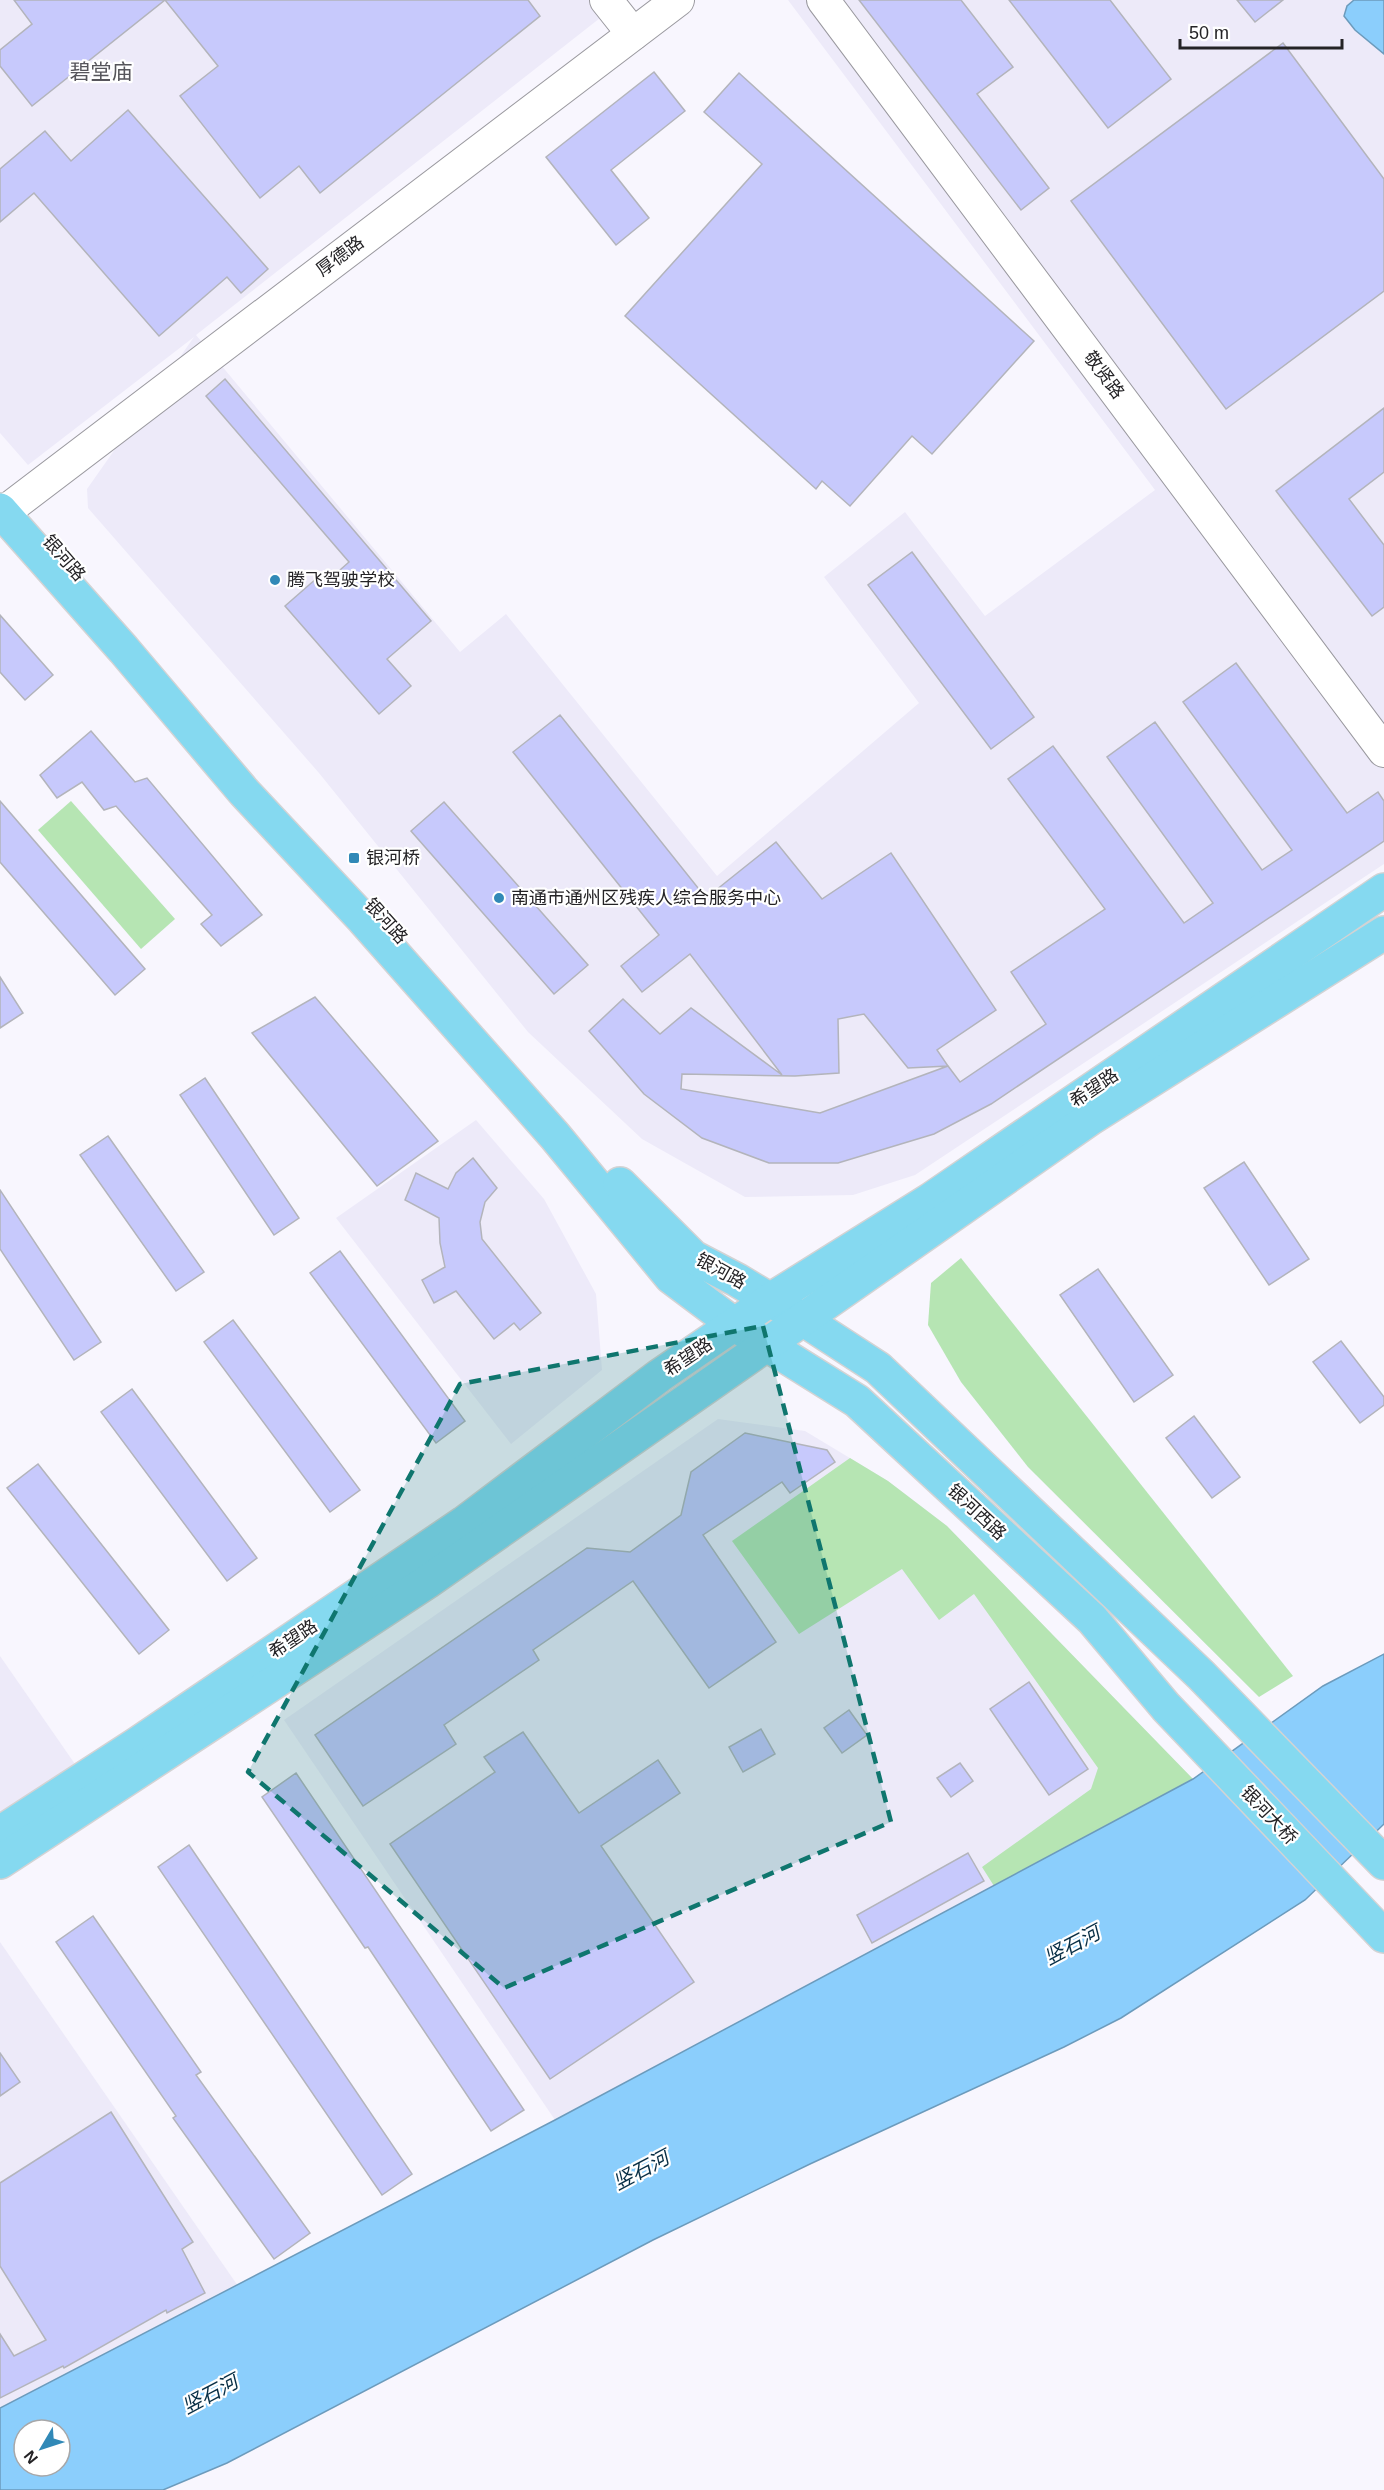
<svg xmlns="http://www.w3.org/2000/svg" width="1384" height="2490" font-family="Arial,'Noto Sans SC',sans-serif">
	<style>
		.built { fill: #edeaf9 }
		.green { fill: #b6e5b3 }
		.water { fill: #8bcefc; stroke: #6c9bbc; stroke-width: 1.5; fill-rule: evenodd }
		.building { fill: #c7c9fc; stroke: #b3b4bb; stroke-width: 1.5 }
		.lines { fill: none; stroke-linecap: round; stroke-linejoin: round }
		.minor-casing { stroke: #9a999f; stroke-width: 34 }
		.major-casing { stroke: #d3d3d4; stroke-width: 36 }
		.minor { stroke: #fff; stroke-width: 32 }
		.major { stroke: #85d9f0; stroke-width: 33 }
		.marked { fill: #0f766e; fill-opacity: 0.2; stroke: #0f766e; stroke-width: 4.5; stroke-dasharray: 12 8; stroke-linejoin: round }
		.poi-dot { fill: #3189b7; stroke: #fff; stroke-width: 2 }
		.labels { text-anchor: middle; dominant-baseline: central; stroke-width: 4.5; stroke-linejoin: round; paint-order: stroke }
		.street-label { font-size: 18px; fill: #242326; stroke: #fff }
		.poi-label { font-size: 18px; fill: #242326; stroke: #fff; text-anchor: start }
		.water-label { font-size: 20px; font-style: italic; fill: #082f46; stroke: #fff }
		.quarter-label { font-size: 21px; fill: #56555b; stroke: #fff }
	</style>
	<rect width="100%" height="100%" fill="#f8f6fe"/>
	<g class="built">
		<polygon points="0,0 623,0 196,335 460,652 506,614 717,876 919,703 824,577 905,512 985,616 1155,490 788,0 1384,0 1384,864 915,1175 853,1195 745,1197 642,1139 528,1032 319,773 88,508 87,489 194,337 28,465 0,433"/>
		<polygon points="476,1120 544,1199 596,1294 602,1370 511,1444 336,1218"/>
		<polygon points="718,1419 805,1431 888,1481 947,1526 1193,1779 555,2120 284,1720"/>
		<polygon points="0,1656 77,1767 0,1816"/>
		<polygon points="0,1942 238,2286 0,2408"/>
	</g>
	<g class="green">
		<polygon points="71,801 175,919 141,949 38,830"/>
		<polygon points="961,1258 1293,1676 1259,1697 1028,1467 961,1382 928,1325 931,1283"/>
		<polygon points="850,1458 888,1481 947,1526 1193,1779 994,1886 982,1867 1091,1789 1098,1768 974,1594 939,1620 902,1569 799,1634 732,1541"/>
	</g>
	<g class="water">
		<polygon points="1354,0 1384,0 1384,54 1355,30 1344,16 1347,6"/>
		<path d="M1384,1654V1824L1305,1900L1121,2018L1064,2047L810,2164L653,2240L227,2463L163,2490H0V2408L555,2120L1193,1779L1323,1686ZM24,2430H60V2466H24Z"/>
	</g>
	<g class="building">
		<polygon points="14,0 165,0 32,106 0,66 0,50 32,24"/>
		<polygon points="165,0 528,0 540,16 320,193 299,166 260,198 180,96 218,66"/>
		<polygon points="859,0 961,0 1013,67 977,94 1049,188 1021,210"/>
		<polygon points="1009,0 1110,0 1171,79 1108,128"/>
		<polygon points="1237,0 1283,0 1255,22"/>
		<polygon points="1283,43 1384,179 1384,291 1226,409 1071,201"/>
		<polygon points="654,72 685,111 611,170 649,218 616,245 546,157"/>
		<polygon points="739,73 1034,341 932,454 912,436 850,506 822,481 816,489 625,316 762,164 704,112"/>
		<polygon points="128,110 268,269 241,293 227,277 159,336 34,193 0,222 0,169 45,131 71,161"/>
		<polygon points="225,379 431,621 387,659 411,686 379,714 285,606 317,578 323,585 349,562 206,396"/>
		<polygon points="1384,408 1384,472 1349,499 1384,545 1384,607 1372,616 1276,491"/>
		<polygon points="912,552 1034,717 991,749 868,585"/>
		<polygon points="0,615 53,675 25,700 0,672"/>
		<polygon points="1236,663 1347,813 1378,792 1384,801 1384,841 991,1104 934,1134 838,1163 769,1163 702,1138 644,1094 589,1031 623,999 660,1034 691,1008 782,1075 690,954 642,992 621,966 659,935 513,752 560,715 706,898 776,842 822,899 891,853 996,1010 937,1050 948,1066 908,1068 864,1014 838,1019 839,1073 795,1076 682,1074 681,1089 820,1113 948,1066 960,1082 1046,1024 1011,972 1105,909 1008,779 1053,746 1184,923 1213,903 1107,757 1155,722 1262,870 1292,850 1183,702"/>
		<polygon points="91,731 135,782 147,778 262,915 221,946 201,924 212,915 116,806 104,810 82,782 57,798 40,775"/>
		<polygon points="0,801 145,969 115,995 0,862"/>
		<polygon points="444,802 588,965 554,994 411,831"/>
		<polygon points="0,977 23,1013 0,1028"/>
		<polygon points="315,997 438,1141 377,1186 252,1033"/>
		<polygon points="205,1078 299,1218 274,1235 180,1095"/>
		<polygon points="108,1136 204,1272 176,1291 80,1155"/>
		<polygon points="473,1158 497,1188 485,1202 480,1222 482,1239 541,1313 520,1330 514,1323 494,1339 456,1291 434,1303 422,1280 445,1267 440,1243 439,1218 405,1200 416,1173 448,1189 456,1173"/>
		<polygon points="1244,1162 1309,1259 1269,1285 1204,1188"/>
		<polygon points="0,1190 101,1342 74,1360 0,1249"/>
		<polygon points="340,1251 465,1421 436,1443 310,1273"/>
		<polygon points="1098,1269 1173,1375 1134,1402 1060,1295"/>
		<polygon points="233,1320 360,1490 330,1512 204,1342"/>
		<polygon points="1341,1341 1384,1397 1384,1405 1360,1423 1313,1362"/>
		<polygon points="132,1389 257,1558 227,1581 101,1412"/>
		<polygon points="1194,1416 1240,1477 1212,1498 1166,1438"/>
		<polygon points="745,1433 827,1450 835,1462 790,1493 782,1482 703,1535 776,1642 709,1688 633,1581 533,1650 539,1660 444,1725 456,1744 363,1806 315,1735 587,1548 630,1552 681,1515 691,1472"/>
		<polygon points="38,1464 169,1630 139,1654 7,1488"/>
		<polygon points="1029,1682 1088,1769 1049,1795 990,1709"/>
		<polygon points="849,1710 867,1735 842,1753 824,1728"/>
		<polygon points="761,1729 775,1754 743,1772 729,1747"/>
		<polygon points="523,1732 579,1813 658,1760 680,1793 601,1846 694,1982 550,2079 390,1844 495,1772 484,1757"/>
		<polygon points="960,1763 973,1781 951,1797 937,1778"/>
		<polygon points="296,1773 524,2110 491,2131 368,1947 365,1948 262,1797"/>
		<polygon points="189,1845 412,2174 382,2195 158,1867"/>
		<polygon points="968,1853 984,1881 872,1943 857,1915"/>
		<polygon points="93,1916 201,2072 196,2075 310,2233 274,2259 173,2118 176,2116 56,1942"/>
		<polygon points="0,2053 20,2082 0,2096"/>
		<polygon points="111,2112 193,2242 182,2249 205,2293 167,2313 166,2310 64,2368 63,2366 0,2398 0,2334 14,2356 46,2340 0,2266 0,2183"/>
	</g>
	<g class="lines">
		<g class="minor-casing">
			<g id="minor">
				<polyline points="606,0 633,34"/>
				<polyline points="823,0 1384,751"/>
				<polyline points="3,513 678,0"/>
			</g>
		</g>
		<g class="major-casing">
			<g id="major">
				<polyline points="0,510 124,650 244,792 363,919 555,1136 671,1277 735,1325 857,1401 1092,1619 1166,1707 1384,1936"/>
				<polyline points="620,1184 693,1257 737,1280 804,1320 878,1368 1201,1675 1384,1863"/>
				<polyline points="0,1833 137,1744 464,1523 659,1376 770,1300 930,1200 1384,890"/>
				<polyline points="0,1862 427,1582 1091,1118 1384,933"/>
			</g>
		</g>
		<use href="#minor" class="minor"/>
		<use href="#major" class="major"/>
	</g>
	<path class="marked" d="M763,1326L891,1822L504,1988L248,1772L460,1384Z"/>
	<g class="poi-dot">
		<circle cx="275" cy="580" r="6"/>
		<rect x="348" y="852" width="12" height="12" rx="3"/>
		<circle cx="499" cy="898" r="6"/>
	</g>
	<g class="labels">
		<g class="street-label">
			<text transform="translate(340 256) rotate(-37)">厚德路</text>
			<text transform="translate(1104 375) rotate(53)">敬贤路</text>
			<text transform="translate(64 558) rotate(49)">银河路</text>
			<text transform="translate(386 921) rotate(48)">银河路</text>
			<text transform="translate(1094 1088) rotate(-34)">希望路</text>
			<text transform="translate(721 1271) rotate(29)">银河路</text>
			<text transform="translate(688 1357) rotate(-34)">希望路</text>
			<text transform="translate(977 1512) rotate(43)">银河西路</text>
			<text transform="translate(293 1639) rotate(-34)">希望路</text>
			<text transform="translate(1269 1815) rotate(47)">银河大桥</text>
		</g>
		<g class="poi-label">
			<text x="287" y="580">腾飞驾驶学校</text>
			<text x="366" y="858">银河桥</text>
			<text x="511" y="898">南通市通州区残疾人综合服务中心</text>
		</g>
		<g class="water-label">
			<text transform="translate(1072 1945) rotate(-28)">竖石河</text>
			<text transform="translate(641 2170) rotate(-28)">竖石河</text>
			<text transform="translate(210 2394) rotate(-28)">竖石河</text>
		</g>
		<g class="quarter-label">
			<text x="101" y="71">碧堂庙</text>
		</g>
	</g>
	<g transform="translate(42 2448) rotate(231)"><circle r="28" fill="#ffffff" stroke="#a7a7a8" stroke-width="1.5"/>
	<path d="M0-4.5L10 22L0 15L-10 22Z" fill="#3189b7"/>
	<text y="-9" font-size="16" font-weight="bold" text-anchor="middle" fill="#242326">N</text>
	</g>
	<path d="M1180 39v9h162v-9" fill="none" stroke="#242326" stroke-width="3"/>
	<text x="1189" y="39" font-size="18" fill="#242326" stroke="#ffffff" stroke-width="4.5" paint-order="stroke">50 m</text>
</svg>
